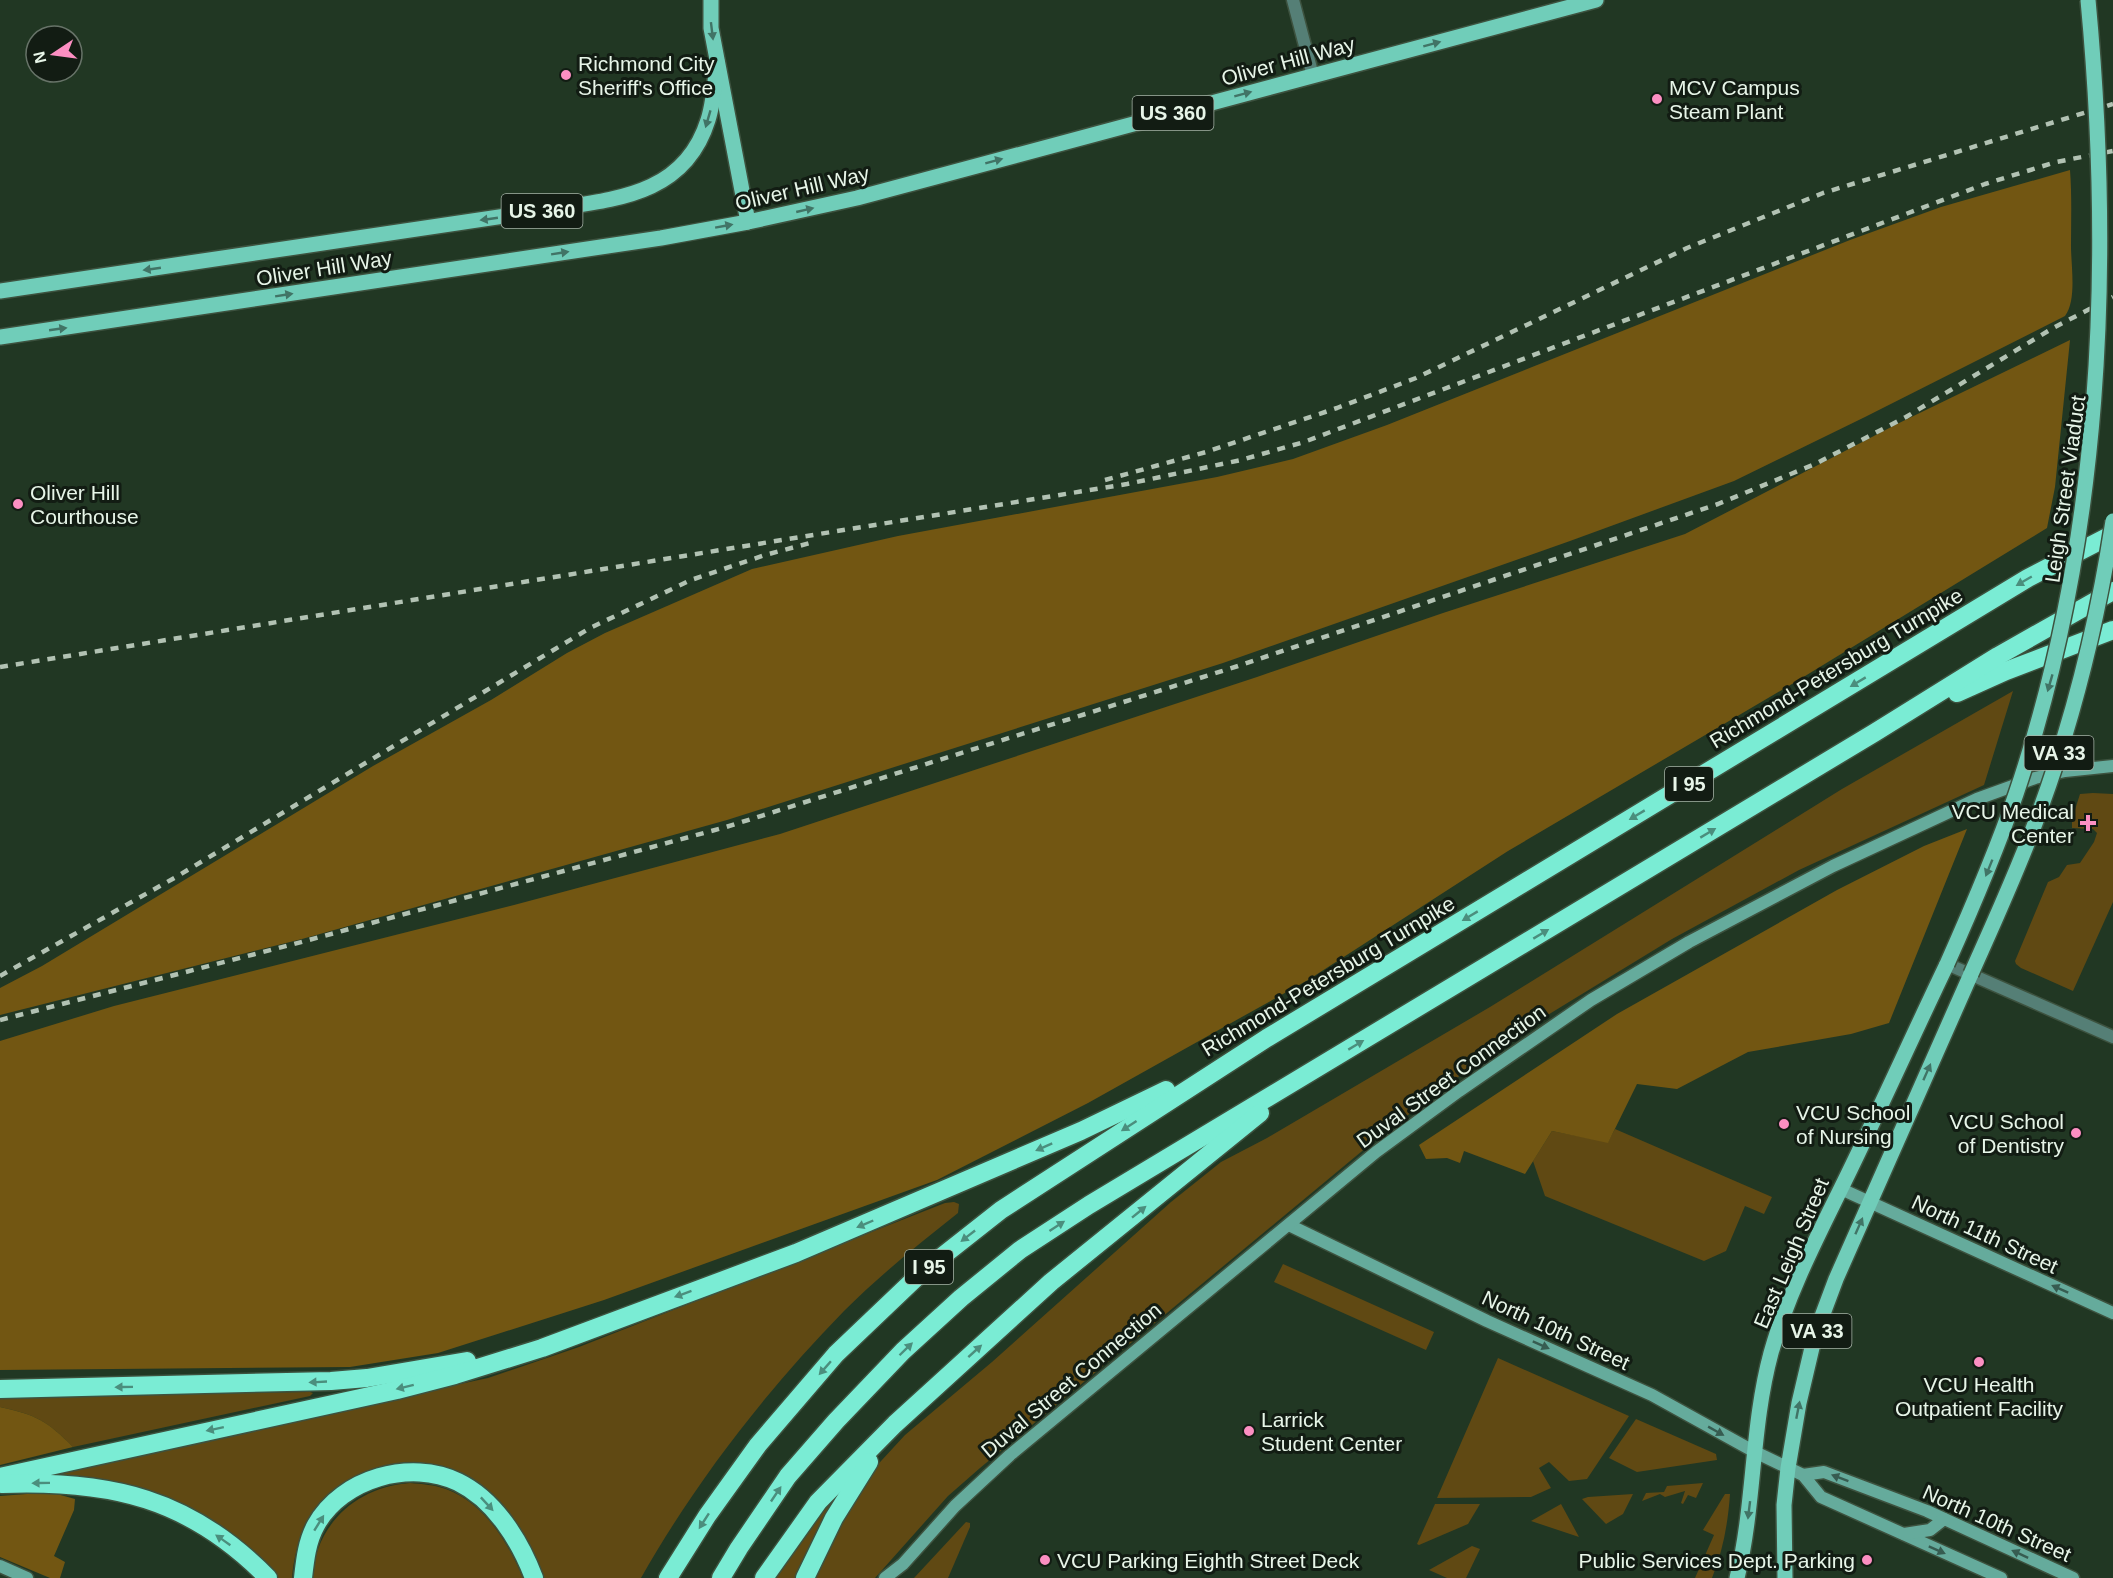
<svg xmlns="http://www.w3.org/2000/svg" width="2113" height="1578" font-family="Arial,sans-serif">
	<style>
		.green { fill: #604913 }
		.forest { fill: #725612 }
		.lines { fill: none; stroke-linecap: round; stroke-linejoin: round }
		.street-casing { stroke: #3d523f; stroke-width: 15 }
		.secondary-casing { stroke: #3d523f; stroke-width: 15 }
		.primary-casing { stroke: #3d523f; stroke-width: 18 }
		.highway-casing { stroke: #3d523f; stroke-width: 21 }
		.street { stroke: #557f76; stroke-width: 12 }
		.secondary { stroke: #65ab9c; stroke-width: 12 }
		.primary { stroke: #70cdb9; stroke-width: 15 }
		.highway { stroke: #7aecd4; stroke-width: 18 }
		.rail { stroke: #b2c2b3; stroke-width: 4.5; stroke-dasharray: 8 8; stroke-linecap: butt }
		.primary-bridge-casing { stroke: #3d523f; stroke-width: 18; stroke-linecap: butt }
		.primary-bridge { stroke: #70cdb9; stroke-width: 15 }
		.oneway { fill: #417466 }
		.oneway2 { fill: #4b8e7d }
		.oneway3 { fill: #375c51 }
		.poi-dot { fill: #fc8fc2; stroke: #121c13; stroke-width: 2 }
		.labels { text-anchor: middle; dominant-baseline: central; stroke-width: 6; stroke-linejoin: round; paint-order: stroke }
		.shield { fill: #121c13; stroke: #a7b4a8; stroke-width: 1.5 }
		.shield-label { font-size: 20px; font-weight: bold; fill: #e7f5e8 }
		.street-label { font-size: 21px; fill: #e7f5e8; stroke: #121c13 }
		.poi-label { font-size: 21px; fill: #e7f5e8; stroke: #121c13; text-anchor: start }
	</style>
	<rect width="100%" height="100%" fill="#213723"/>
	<g class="green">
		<polygon points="2013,691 1984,785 1799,870 1672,939 1533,1024 1466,1071 1379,1137 980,1468 948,1496 875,1578 815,1578 838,1522 870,1473 905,1435 992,1362 1171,1202 1221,1162 1267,1138 1490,1007 1842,789"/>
		<polygon points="2093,793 2113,794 2113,902 2073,991 2021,968 2016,964 2015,961 2048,882 2059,877 2067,865 2080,863 2094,842 2097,833 2093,829 2072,828 2072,819 2080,794"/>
		<polygon points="1615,1129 1772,1197 1764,1214 1745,1206 1726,1251 1704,1261 1545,1196 1533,1161 1552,1131 1608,1142"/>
		<path d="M954,1202L959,1204L958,1213C919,1244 880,1275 844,1311C766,1391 696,1481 641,1578H542L517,1527L424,1466L315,1511C301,1531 294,1553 292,1578H278L272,1570L208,1520L28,1477L488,1378L579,1347L945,1203Z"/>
		<polygon points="1283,1264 1434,1332 1426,1350 1274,1282"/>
		<polygon points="1498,1358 1629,1416 1587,1479 1569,1481 1549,1462 1539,1468 1551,1488 1531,1497 1437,1498"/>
		<path d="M310,1392L313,1393L310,1396L73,1447C47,1421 37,1415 0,1407V1398L176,1393Z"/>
		<polygon points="1636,1419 1716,1454 1717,1460 1637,1472 1609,1458"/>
		<path d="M410,1483C422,1484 435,1485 446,1489C484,1503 508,1542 523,1578H312C316,1524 356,1487 410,1483Z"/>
		<polygon points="845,1483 821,1524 796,1578 774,1578 809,1529"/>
		<polygon points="1703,1483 1696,1498 1688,1495 1683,1504 1681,1503 1685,1491 1665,1497 1660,1494 1642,1501 1646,1493 1664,1492 1667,1486"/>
		<polygon points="1633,1494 1623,1514 1606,1524 1582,1499 1588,1497"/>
		<path d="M1725,1494H1730C1728,1523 1723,1551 1712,1578H1695L1714,1535L1703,1530Z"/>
		<polygon points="1435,1504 1480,1504 1468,1524 1419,1545 1417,1544"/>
		<polygon points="1561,1504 1579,1537 1531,1521"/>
		<polygon points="966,1522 970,1523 970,1527 948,1578 914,1578"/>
		<polygon points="1472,1546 1480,1549 1466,1578 1447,1578 1429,1570"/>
	</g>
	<g class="forest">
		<path d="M2070,170C2072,196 2071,221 2071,246C2071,266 2077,300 2065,316L1865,417L1734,481L1570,541L1223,663L727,820L302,939L0,1015V988L42,966L373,766L491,700L567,653L605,633L752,569L898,536L1217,477L1293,459L1387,425L1850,240L1941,207Z"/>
		<polygon points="2070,340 2055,487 2047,528 1792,684 1508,851 1308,980 1088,1103 937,1180 604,1300 438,1353 350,1367 0,1370 0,1041 114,1006 514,905 780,834 1257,677 1443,613 1685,534 1897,424"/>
		<polygon points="1967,829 1889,1023 1851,1034 1748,1052 1677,1089 1637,1084 1608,1143 1552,1131 1525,1174 1464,1151 1460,1163 1447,1158 1426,1159 1419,1145 1617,1014 1837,890 1924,846"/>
		<path d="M0,1407C37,1415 47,1421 73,1447L0,1465Z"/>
		<polygon points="40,1493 57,1494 75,1499 74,1510 54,1556 65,1562 60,1578 50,1578 0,1557 0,1496"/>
	</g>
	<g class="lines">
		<g class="street-casing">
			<g id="street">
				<polyline points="1293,0 1313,76"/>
				<polyline points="1947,964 2113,1037"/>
			</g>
		</g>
		<g class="secondary-casing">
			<g id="secondary">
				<polyline points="1841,1189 2113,1313"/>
				<polyline points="1289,1225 1487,1321 1652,1395 1755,1452 1803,1475 1821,1497 2001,1578"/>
				<polyline points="1803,1475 1824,1472 1927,1511 2073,1578"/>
				<polyline points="1904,1534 1930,1530 1944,1519"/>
				<polyline points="0,1566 27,1578"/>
				<polyline points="885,1578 903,1564 955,1506 1010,1455 1376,1152 1459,1091 1591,1000 1689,942 1833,866 1977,799 2035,778 2065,771 2113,766"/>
			</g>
		</g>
		<g class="primary-casing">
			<g id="primary">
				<polyline points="711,0 711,28 748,222"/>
				<path d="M0,291L552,209C618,199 685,194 708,120C714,101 715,81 717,61"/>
				<polyline points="0,337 661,238 748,222 857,198 1596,0"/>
				<path d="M1737,1578C1755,1504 1751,1427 1771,1353C1789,1289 1821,1230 1850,1170C1883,1102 1914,1033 1947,964"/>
				<polyline points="1785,1578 1784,1505 1788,1468 1799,1403 1815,1335 1836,1279 1971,974"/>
			</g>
		</g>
		<g class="highway-casing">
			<g id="highway">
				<polyline points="1957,693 2006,671 2113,630"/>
				<polyline points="0,1389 331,1381 367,1378 467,1361"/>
				<polyline points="0,1477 397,1390 455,1375 542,1348 796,1253 1081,1131 1166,1090"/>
				<path d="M2,1484C110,1480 190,1498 268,1578"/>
				<path d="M303,1578C305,1560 307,1541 316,1525C342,1478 411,1459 458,1482C495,1500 520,1541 534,1578"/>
				<polyline points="668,1578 707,1516 758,1445 836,1354 921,1273 1001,1210 1267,1038 2028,578 2113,534"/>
				<polyline points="721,1578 739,1548 788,1476 836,1421 903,1351 961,1298 1020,1250 1089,1205 1874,733 1998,656 2113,591"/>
				<polyline points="764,1578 818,1502 895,1424 1051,1282 1260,1113"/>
				<polyline points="805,1578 834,1518 869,1462"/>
			</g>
		</g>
		<use href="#street" class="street"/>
		<use href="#secondary" class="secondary"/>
		<use href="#primary" class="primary"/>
		<use href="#highway" class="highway"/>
		<g class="rail">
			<polyline points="1105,480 1206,452 1337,408 1416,378 1687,248 1823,193 2113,104"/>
			<polyline points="0,667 1127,484 1241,460 1304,442 1985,184 2056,162 2113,151"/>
			<polyline points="0,976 176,877 590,628 691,580 765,555 810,543"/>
			<polyline points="0,1020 294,944 726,827 1238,666 1718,504 1815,464 1906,417 2053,328 2113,297"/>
		</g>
		<g class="primary-bridge-casing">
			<g id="primary-bridge">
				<path d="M1947,964C1972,908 1996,852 2016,794C2102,539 2113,266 2088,0"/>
				<path d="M1971,974C1995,920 2020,866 2040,810C2074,717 2098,619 2113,521"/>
			</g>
		</g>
		<use href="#primary-bridge" class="primary-bridge"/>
	</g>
	<defs><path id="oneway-solid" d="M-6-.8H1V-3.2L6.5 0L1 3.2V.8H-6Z" transform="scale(1.5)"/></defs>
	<g class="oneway">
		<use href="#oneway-solid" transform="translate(712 31) rotate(83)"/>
		<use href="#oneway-solid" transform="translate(1432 44) rotate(-15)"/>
		<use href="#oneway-solid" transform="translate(1243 94) rotate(-15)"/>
		<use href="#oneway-solid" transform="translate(708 119) rotate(106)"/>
		<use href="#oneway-solid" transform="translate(994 161) rotate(-15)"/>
		<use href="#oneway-solid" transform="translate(805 210) rotate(-13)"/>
		<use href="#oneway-solid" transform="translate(489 219) rotate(172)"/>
		<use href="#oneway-solid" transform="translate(724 226) rotate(-10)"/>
		<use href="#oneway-solid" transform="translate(560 253) rotate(-9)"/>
		<use href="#oneway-solid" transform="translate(152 269) rotate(172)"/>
		<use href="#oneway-solid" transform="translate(284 295) rotate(-9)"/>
		<use href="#oneway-solid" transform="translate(58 329) rotate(-8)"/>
		<use href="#oneway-solid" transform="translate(2050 683) rotate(106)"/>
		<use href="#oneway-solid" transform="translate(1989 868) rotate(112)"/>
		<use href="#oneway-solid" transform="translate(1927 1072) rotate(-66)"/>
		<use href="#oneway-solid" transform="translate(1859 1226) rotate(-66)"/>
		<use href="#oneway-solid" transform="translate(1798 1410) rotate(-79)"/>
		<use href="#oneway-solid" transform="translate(1749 1510) rotate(97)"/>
	</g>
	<g class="oneway2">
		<use href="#oneway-solid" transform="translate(2024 581) rotate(150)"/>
		<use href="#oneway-solid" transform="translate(1858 682) rotate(149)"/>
		<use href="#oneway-solid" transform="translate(1637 815) rotate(149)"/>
		<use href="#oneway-solid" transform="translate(1708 833) rotate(-31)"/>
		<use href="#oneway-solid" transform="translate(1470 916) rotate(149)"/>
		<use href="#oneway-solid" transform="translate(1541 934) rotate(-31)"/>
		<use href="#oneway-solid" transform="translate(1356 1045) rotate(-31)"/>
		<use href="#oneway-solid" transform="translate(1129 1126) rotate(147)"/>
		<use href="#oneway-solid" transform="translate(1044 1147) rotate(156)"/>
		<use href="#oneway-solid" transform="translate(1139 1212) rotate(-39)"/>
		<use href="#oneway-solid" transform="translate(865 1224) rotate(157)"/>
		<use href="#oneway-solid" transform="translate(1057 1226) rotate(-33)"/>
		<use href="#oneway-solid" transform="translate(968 1236) rotate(142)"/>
		<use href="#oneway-solid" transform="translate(683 1294) rotate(160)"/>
		<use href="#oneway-solid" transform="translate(906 1349) rotate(-44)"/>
		<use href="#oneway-solid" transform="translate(975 1351) rotate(-42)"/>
		<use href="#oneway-solid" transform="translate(825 1368) rotate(131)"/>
		<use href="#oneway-solid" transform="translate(318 1382) rotate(177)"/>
		<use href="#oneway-solid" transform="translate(124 1387) rotate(179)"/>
		<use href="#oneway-solid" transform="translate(405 1387) rotate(166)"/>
		<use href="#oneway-solid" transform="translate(215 1429) rotate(168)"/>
		<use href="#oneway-solid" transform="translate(41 1483) rotate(179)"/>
		<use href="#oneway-solid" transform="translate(776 1494) rotate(-56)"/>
		<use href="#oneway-solid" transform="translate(487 1504) rotate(47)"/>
		<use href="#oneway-solid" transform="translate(704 1521) rotate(123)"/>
		<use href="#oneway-solid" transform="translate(319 1523) rotate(-58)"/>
		<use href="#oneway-solid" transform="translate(223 1540) rotate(-145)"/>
	</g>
	<g class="oneway3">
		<use href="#oneway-solid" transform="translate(2060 1289) rotate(-156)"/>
		<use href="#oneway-solid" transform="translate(1541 1345) rotate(24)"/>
		<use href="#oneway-solid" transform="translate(1716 1431) rotate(29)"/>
		<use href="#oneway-solid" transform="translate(1840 1478) rotate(-159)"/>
		<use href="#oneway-solid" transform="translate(1937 1550) rotate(24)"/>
		<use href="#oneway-solid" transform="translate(2020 1554) rotate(-155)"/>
	</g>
	<g class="poi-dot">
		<circle cx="566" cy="75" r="6"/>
		<circle cx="1657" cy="99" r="6"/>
		<circle cx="18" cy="504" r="6"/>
		<path d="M2085 814h6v6h6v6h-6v6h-6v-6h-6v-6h6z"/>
		<circle cx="1784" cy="1124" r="6"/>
		<circle cx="2076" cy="1133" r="6"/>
		<circle cx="1979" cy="1362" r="6"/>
		<circle cx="1249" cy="1431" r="6"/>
		<circle cx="1045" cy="1560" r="6"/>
		<circle cx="1867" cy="1560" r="6"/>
	</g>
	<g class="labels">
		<g class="shield">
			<rect x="1132.5" y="96" width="81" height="34" rx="4.5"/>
			<rect x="501.5" y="194" width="81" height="34" rx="4.5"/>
			<rect x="2024.5" y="736" width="69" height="34" rx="4.5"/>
			<rect x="1665" y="767" width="48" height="34" rx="4.5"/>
			<rect x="905" y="1250" width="48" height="34" rx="4.5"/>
			<rect x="1782.5" y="1314" width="69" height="34" rx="4.5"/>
		</g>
		<g class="shield-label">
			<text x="1173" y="113">US 360</text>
			<text x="542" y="211">US 360</text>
			<text x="2059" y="753">VA 33</text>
			<text x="1689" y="784">I 95</text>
			<text x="929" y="1267">I 95</text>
			<text x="1817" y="1331">VA 33</text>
		</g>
		<g class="street-label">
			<text transform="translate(1288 61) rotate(-15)">Oliver Hill Way</text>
			<text transform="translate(802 188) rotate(-13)">Oliver Hill Way</text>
			<text transform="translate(324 268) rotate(-9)">Oliver Hill Way</text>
			<text transform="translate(2065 489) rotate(-82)">Leigh Street Viaduct</text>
			<text transform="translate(1836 668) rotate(-31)">Richmond-Petersburg Turnpike</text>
			<text transform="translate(1328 976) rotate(-31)">Richmond-Petersburg Turnpike</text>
			<text transform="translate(1451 1076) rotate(-36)">Duval Street Connection</text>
			<text transform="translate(1985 1234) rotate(25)">North 11th Street</text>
			<text transform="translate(1791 1253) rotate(-67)">East Leigh Street</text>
			<text transform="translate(1556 1330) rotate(25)">North 10th Street</text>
			<text transform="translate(1071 1380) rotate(-40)">Duval Street Connection</text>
			<text transform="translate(1997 1523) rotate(24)">North 10th Street</text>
		</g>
		<g class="poi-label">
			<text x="578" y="63">Richmond City<tspan x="578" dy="24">Sheriff's Office</tspan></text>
			<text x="1669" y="87">MCV Campus<tspan x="1669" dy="24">Steam Plant</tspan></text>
			<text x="30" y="492">Oliver Hill<tspan x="30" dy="24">Courthouse</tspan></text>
			<text x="2074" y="811" text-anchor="end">VCU Medical<tspan x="2074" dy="24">Center</tspan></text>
			<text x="1796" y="1112">VCU School<tspan x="1796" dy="24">of Nursing</tspan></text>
			<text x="2064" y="1121" text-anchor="end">VCU School<tspan x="2064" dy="24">of Dentistry</tspan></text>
			<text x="1979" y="1384" text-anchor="middle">VCU Health<tspan x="1979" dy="24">Outpatient Facility</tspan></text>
			<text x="1261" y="1419">Larrick<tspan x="1261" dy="24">Student Center</tspan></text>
			<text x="1057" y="1560">VCU Parking Eighth Street Deck</text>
			<text x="1855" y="1560" text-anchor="end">Public Services Dept. Parking</text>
		</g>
	</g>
	<g transform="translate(54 54) rotate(257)"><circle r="28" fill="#121c13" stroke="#677368" stroke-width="1.5"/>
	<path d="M0-4.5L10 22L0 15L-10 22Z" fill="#fc8fc2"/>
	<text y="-9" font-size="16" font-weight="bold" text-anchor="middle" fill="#e7f5e8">N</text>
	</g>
</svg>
